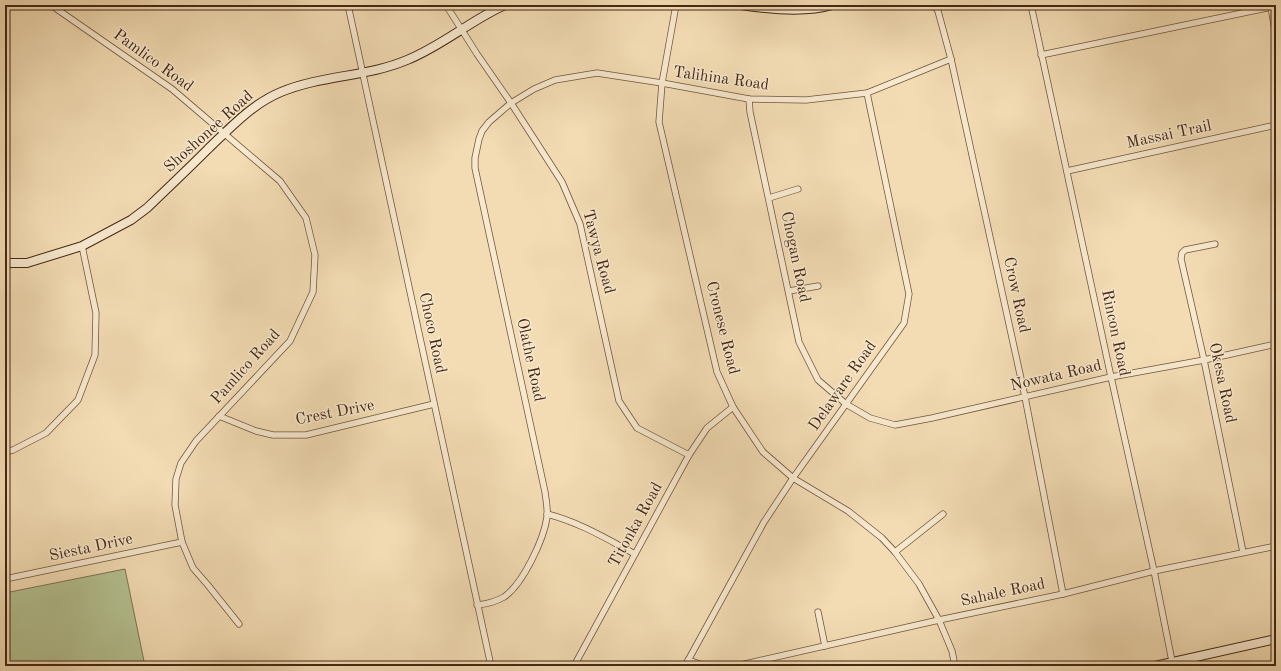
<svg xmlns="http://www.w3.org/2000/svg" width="1281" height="671" font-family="'Old Standard TT',serif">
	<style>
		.green { fill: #b5c292; stroke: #7d7553 }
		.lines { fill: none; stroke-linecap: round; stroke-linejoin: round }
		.street-casing { stroke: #70553c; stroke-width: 7 }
		.secondary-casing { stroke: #452814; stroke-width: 10 }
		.street { stroke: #f7e8ce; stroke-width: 5.5 }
		.secondary { stroke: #f7e8ce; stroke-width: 8 }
		.labels { text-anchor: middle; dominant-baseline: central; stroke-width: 3; stroke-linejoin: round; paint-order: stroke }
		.street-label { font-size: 16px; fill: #452814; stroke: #f7e8ce }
	</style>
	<rect width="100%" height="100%" fill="#f3dcb4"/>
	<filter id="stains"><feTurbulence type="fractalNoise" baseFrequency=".005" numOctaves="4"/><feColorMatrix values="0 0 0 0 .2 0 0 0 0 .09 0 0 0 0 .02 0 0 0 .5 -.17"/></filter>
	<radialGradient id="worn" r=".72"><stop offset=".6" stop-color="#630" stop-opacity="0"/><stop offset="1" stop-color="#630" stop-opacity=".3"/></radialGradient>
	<polygon class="green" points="125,569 145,666 5,666 5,593"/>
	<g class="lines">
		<g class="street-casing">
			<g id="street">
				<polyline points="51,5 172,89 280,181 306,218 315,255 313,292 290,341 196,441 181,463 176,479 175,505 182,542 193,568 207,584 239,624"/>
				<polyline points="348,5 491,666"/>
				<polyline points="446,5 477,54 511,103 562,182 580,224 619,401 637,428 689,455"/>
				<polyline points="676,5 662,83 659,122 717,372 733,407 763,452 793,478 848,511 882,538 895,552 919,584 939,620 952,651 955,666"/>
				<polyline points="934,5 938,11 951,59 1025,397 1063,594"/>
				<polyline points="1031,5 1111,377 1154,571 1173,666"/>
				<polyline points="1271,7 1276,36"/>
				<polyline points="1041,55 1276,6"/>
				<polyline points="749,99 750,112 799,342 818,380 846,404 870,418 895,425 932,418 1111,377 1204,360 1276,344"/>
				<polyline points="1067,171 1276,125"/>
				<polyline points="769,198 798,189"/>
				<polyline points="1215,244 1185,250 1182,253 1181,259 1204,360 1243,552"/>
				<polyline points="789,291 818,286"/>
				<polyline points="219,416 256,431 273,435 306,435 434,404"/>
				<polyline points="5,452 13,450 46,433 78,400 95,355 96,313 82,246"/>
				<path d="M547,514C579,522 607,539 635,554"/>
				<polyline points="895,552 943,514"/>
				<polyline points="5,579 182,542"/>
				<path d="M477,605C487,604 495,602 504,597C523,584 544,539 547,517C548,509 546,500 545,492L475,168V158L479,139L482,131L489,122L511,103L534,89L555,80L597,73L662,83L749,99L806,100L867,93L951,59"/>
				<polyline points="818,612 825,646"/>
				<polyline points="688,660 706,666"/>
				<polyline points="574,666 689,455 707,428 733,407"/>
				<polyline points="685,666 764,522 793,478 904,323 909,294 867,93"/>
				<polyline points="736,666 939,620 1063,594 1154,571 1276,546"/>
			</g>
		</g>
		<g class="secondary-casing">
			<g id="secondary">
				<path d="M741,5C767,9 806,13 832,5"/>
				<path d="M5,263H27L82,246L131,220L147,208C167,189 188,169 208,149C230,128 252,104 281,92C322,75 367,77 407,60C442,46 471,20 505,5"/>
				<polyline points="1155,666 1276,639"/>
			</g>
		</g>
		<use href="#street" class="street"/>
		<use href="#secondary" class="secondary"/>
	</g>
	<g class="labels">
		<g class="street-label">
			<text transform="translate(153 61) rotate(36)">Pamlico Road</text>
			<text transform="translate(721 79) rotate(8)">Talihina Road</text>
			<text transform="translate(209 132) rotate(-42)">Shoshonee Road</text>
			<text transform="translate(1169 135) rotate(-12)">Massai Trail</text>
			<text transform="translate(598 252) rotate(75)">Tawya Road</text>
			<text transform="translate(795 257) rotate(78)">Chogan Road</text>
			<text transform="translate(1016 295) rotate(78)">Crow Road</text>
			<text transform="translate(722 328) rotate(76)">Cronese Road</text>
			<text transform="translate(432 333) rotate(78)">Choco Road</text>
			<text transform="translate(1115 333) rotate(78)">Rincon Road</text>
			<text transform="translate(530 360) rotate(78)">Olathe Road</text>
			<text transform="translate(246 367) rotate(-48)">Pamlico Road</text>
			<text transform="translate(1056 376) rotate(-13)">Nowata Road</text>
			<text transform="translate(1222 383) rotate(78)">Okesa Road</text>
			<text transform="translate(843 386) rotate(-55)">Delaware Road</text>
			<text transform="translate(335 413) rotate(-11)">Crest Drive</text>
			<text transform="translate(636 525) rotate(-61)">Titonka Road</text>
			<text transform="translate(91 548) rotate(-12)">Siesta Drive</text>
			<text transform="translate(1003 593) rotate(-12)">Sahale Road</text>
		</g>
	</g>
	<rect width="1281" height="671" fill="none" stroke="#f3dcb4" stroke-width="20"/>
	<rect x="6" y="6" width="1269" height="659" fill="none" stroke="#452814" stroke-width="2"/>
	<rect x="10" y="10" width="1261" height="651" fill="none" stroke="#452814"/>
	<rect width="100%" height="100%" filter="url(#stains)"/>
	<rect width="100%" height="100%" fill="url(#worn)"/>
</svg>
